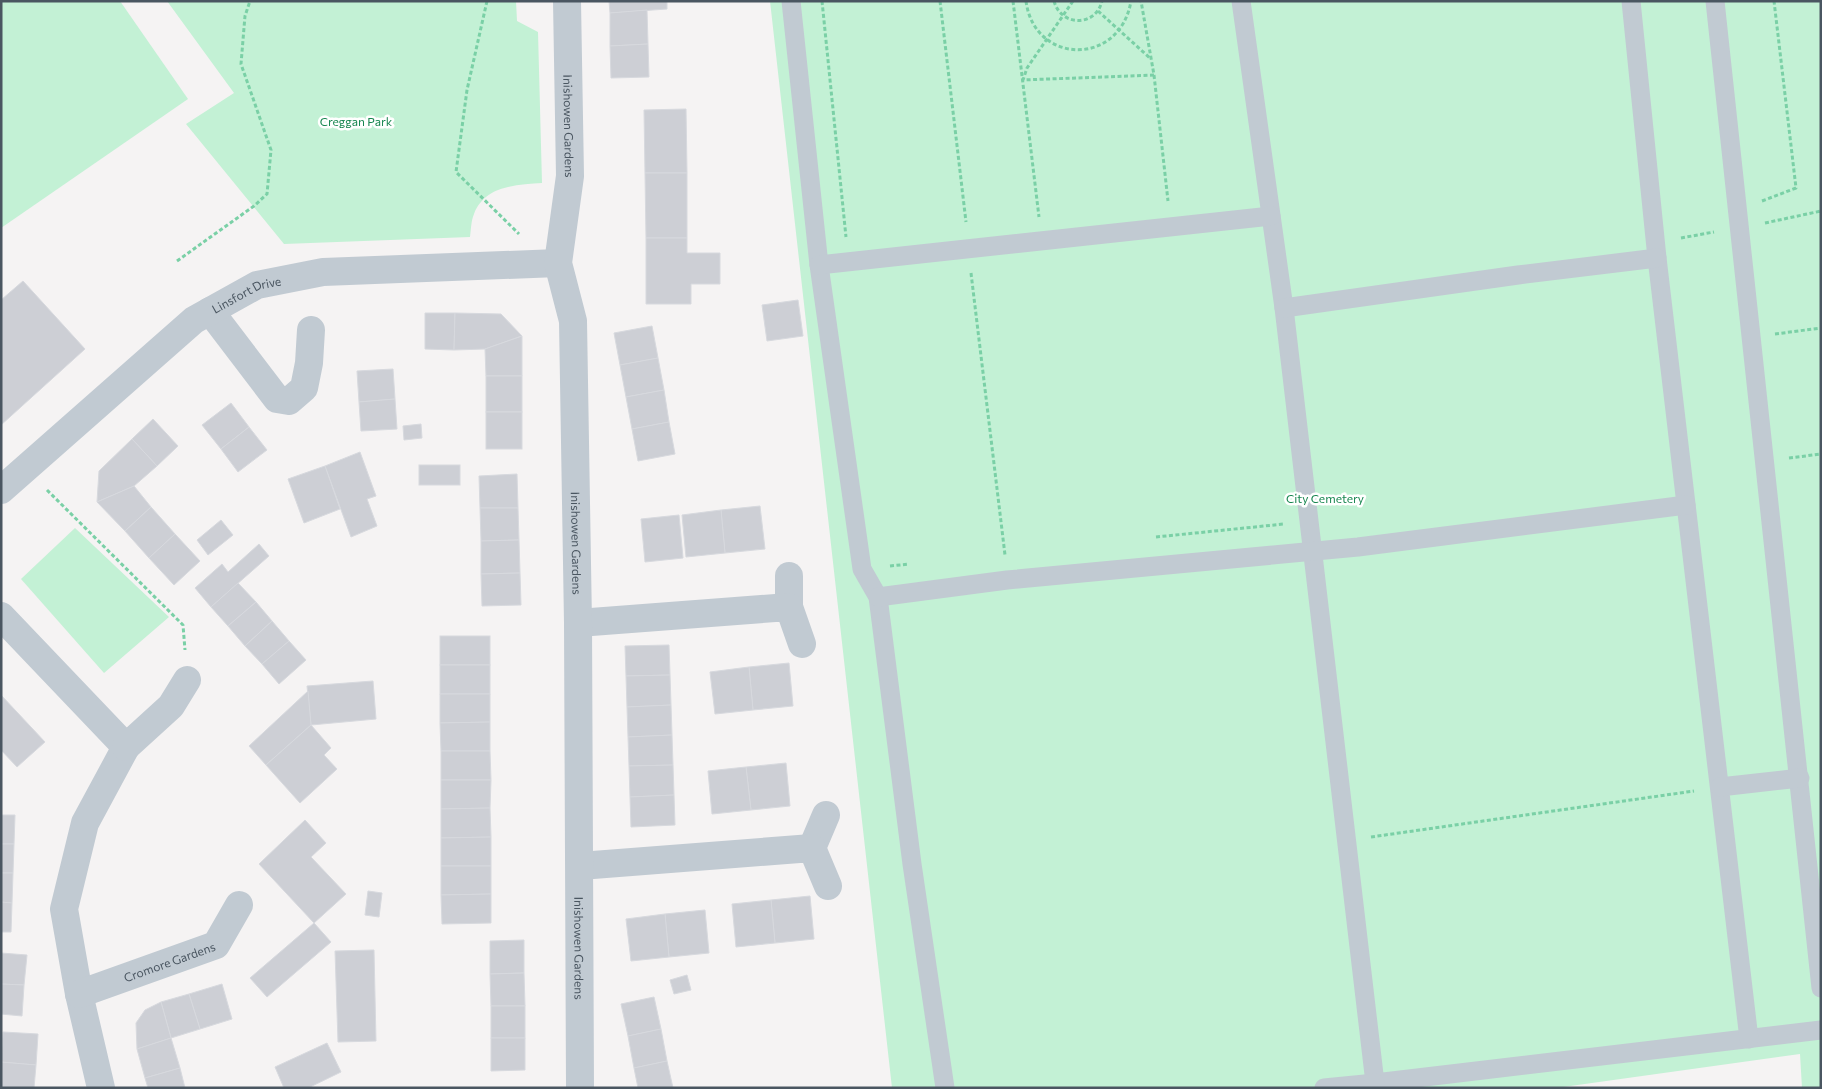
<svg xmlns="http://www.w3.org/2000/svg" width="1822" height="1089" font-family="Commissioner,sans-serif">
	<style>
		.green { fill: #c3f1d5 }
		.building { fill: #cdcfd5; stroke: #d7d9de }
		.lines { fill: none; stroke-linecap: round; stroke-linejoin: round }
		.path { stroke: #7ad0a6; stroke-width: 3; stroke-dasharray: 4 2.5; stroke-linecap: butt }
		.service { stroke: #c1cad2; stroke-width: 19 }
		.minor { stroke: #c1cad2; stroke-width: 28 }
		.tertiary { stroke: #c1cad2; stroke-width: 28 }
		.labels { text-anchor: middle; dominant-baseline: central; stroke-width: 5; stroke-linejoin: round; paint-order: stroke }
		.park-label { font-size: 12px; fill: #17864f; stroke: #fff }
		.street-label { font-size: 12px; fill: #4a5661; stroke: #fff }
	</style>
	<rect width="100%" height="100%" fill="#f5f3f3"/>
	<g class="green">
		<polygon points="1,1 120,1 188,99 1,228"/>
		<path d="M167,1H516L517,21L538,32L542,183C517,185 485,185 474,214C471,221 471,230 470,237L284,244L186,124L234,93Z"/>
		<polygon points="770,1 1821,1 1821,1088 1802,1088 1800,1054 1556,1088 892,1088"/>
		<polygon points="75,528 169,617 104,673 21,579"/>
	</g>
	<g class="building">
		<polygon points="609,1 667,1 667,9 610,13"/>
		<polygon points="647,10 648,44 610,46 610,13"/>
		<polygon points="648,44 649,77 611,78 610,46"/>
		<polygon points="686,109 687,173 645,173 644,110"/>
		<polygon points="645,173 687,173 687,238 646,238"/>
		<polygon points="646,238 687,238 687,253 720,253 720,284 691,284 691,304 646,304"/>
		<polygon points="23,281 85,349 1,425 1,300"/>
		<polygon points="798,300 803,336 767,341 762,305"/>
		<polygon points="425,313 455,313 454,350 425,349"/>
		<polygon points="455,313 501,314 522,336 485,349 454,350"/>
		<polygon points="652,326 658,358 620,365 614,333"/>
		<polygon points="522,336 522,376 486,376 485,349"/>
		<polygon points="658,358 664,390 626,397 620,365"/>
		<polygon points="393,369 395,399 359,402 357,371"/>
		<rect x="486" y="376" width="36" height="36"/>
		<polygon points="664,390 669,422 632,429 626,397"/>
		<polygon points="395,399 397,429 361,431 359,402"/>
		<polygon points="231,403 249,427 221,449 202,425"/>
		<rect x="486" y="412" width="36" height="37"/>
		<polygon points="153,419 178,446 157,466 132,439"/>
		<polygon points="669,422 675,454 638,461 632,429"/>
		<polygon points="421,424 422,438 404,440 403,426"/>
		<polygon points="249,427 267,450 238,472 221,449"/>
		<polygon points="132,439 157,466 134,486 97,502 99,471"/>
		<polygon points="360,452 376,496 367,499 377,526 351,537 325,466"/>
		<rect x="419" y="465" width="41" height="20"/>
		<polygon points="325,466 340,509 304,523 288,479"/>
		<polygon points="517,474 518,508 480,508 479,476"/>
		<polygon points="134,486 151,507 125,531 97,502"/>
		<polygon points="760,506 765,549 725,553 721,510"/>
		<polygon points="151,507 175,534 149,558 125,531"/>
		<polygon points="480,508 518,508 519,540 481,541"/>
		<polygon points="721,510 725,553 686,557 682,515"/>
		<polygon points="679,515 683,558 645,562 641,519"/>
		<polygon points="221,520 233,535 208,555 197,540"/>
		<polygon points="175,534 200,561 174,585 149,558"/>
		<polygon points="519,540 520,573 481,574 481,541"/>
		<polygon points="259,544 269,556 211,607 195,588 222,564 228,572"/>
		<polygon points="520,573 521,605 482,606 481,574"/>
		<polygon points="238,583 256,602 228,626 211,607"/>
		<polygon points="256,602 272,621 245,646 228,626"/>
		<polygon points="272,621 289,641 262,664 245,646"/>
		<rect x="440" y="636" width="50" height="29"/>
		<polygon points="289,641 306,660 279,684 262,664"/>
		<polygon points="669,645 670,675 626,676 625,646"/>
		<polygon points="789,663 793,706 753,710 749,667"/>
		<rect x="440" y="665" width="50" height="29"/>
		<polygon points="749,667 753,710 715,714 710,672"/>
		<polygon points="670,675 671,705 627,707 626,676"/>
		<polygon points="373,681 376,719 311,725 307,686"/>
		<polygon points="308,691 311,725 266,765 249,746"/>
		<polygon points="440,694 490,694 490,722 440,723"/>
		<polygon points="1,695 45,742 17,767 1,750"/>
		<polygon points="671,705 672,735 628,737 627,707"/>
		<polygon points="490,722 490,751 441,751 440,723"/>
		<polygon points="311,725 331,748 324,755 337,769 300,803 266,765"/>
		<polygon points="672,735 673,765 629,766 628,737"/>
		<polygon points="441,751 490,751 491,780 441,780"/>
		<polygon points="786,763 790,806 751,810 746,767"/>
		<polygon points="673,765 674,795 630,797 629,766"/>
		<polygon points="746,767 751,810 712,814 708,771"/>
		<polygon points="441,780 491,780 490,808 441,809"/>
		<polygon points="674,795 675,825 631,827 630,797"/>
		<polygon points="490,808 491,837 441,838 441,809"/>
		<polygon points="1,815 15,815 14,844 1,844"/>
		<polygon points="305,820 326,843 311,857 346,894 314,923 259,864"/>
		<polygon points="491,837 491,866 441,866 441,838"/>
		<polygon points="1,844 14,844 13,873 1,873"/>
		<polygon points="441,866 491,866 491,894 441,895"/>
		<polygon points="1,873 13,873 12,903 1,902"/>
		<polygon points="368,891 382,893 379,917 365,915"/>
		<polygon points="491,894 491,923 442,924 441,895"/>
		<polygon points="810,896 814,939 775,943 771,900"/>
		<polygon points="771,900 775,943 736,947 732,904"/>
		<polygon points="1,902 12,903 11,932 1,932"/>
		<polygon points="705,910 709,953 669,957 665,914"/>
		<polygon points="665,914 669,957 631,961 626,919"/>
		<polygon points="314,923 331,942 267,997 250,978"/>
		<polygon points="524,940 524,973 490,974 490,941"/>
		<polygon points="374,950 376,1041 338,1042 335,951"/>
		<polygon points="1,953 27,955 24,985 1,984"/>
		<polygon points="524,973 525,1006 491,1006 490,974"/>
		<polygon points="687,975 691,990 674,994 670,980"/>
		<polygon points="1,984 24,985 22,1016 1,1014"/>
		<polygon points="222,984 232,1019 200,1029 189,994"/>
		<polygon points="189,994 200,1029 171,1038 161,1002"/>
		<polygon points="654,997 661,1029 628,1036 621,1004"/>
		<polygon points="161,1002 171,1038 137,1049 136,1023 145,1010"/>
		<rect x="491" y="1006" width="34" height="32"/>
		<polygon points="661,1029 667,1061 634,1068 628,1036"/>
		<polygon points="3,1032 38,1034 36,1065 1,1062"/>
		<polygon points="171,1038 180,1068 145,1078 137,1049"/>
		<polygon points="491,1038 525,1038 525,1070 491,1071"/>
		<polygon points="327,1043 341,1072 308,1088 284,1088 275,1067"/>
		<polygon points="667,1061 673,1088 638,1088 634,1068"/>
		<polygon points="1,1062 36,1065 34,1088 1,1088"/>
		<polygon points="180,1068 185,1088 148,1088 145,1078"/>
	</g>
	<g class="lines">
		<g class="path">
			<polyline points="487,1 467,90 456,172 519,234"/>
			<polyline points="822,1 846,237"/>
			<polyline points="940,1 966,222"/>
			<polyline points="1013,1 1039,217"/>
			<path d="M1026,1C1034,65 1120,67 1131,1"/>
			<path d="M1054,1C1061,27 1096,27 1102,1"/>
			<polyline points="1073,1 1027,68 1023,80 1154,75 1141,1"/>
			<polyline points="1098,11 1151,59"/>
			<polyline points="1154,75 1168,201"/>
			<polyline points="1762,201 1796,188 1774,1"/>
			<polyline points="1765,223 1821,211"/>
			<polyline points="1681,238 1714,232"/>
			<polyline points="177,261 254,206 267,194 271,150 241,64 245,16 250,1"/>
			<polyline points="971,273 1005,555"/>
			<polyline points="1775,334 1821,328"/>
			<polyline points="1789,458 1821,454"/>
			<polyline points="47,490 183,625 185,650"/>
			<polyline points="1156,537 1284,524"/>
			<polyline points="890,566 909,564"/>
			<polyline points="1371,837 1694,791"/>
		</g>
		<g class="service">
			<polyline points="791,1 819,265 862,569 878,597 912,864 945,1088"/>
			<polyline points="1241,1 1284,308 1375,1083 1821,1030"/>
			<polyline points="1631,1 1657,258 1749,1039"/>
			<polyline points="1715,1 1821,988"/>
			<polyline points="819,265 1271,216"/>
			<polyline points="1284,308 1518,275 1657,258"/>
			<polyline points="878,597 1007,580 1358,547 1686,505"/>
			<polyline points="1720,787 1800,778"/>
			<polyline points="1324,1088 1375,1083"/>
		</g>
		<g class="minor">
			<polyline points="210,311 277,399 289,401 304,388 309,363 311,330"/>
			<path id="s1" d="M1,490L194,320L257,285L323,272L558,263"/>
			<polyline points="789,576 789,607"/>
			<polyline points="1,616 126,747 85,823 64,909 79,994 101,1088"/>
			<polyline points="578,623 789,607 802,644"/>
			<polyline points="126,747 171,706 187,680"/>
			<polyline points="812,848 826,815"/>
			<polyline points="580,866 812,848 828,886"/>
			<path id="s2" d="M79,994L216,945L239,905"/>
		</g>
		<path class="tertiary" id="s3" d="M567,1L570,176L558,263L573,321L578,623L580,1088"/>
	</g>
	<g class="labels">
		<g class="park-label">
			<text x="356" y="121">Creggan Park</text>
			<text x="1325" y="498">City Cemetery</text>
		</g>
		<g class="street-label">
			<text stroke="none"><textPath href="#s3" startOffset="125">Inishowen Gardens</textPath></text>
			<text stroke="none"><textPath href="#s1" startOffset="316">Linsfort Drive</textPath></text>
			<text stroke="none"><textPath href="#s3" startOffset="545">Inishowen Gardens</textPath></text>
			<text stroke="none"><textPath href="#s3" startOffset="950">Inishowen Gardens</textPath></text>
			<text stroke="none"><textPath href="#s2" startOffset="96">Cromore Gardens</textPath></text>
		</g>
	</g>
	<rect width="1822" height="1089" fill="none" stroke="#4a5661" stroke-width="5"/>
</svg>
